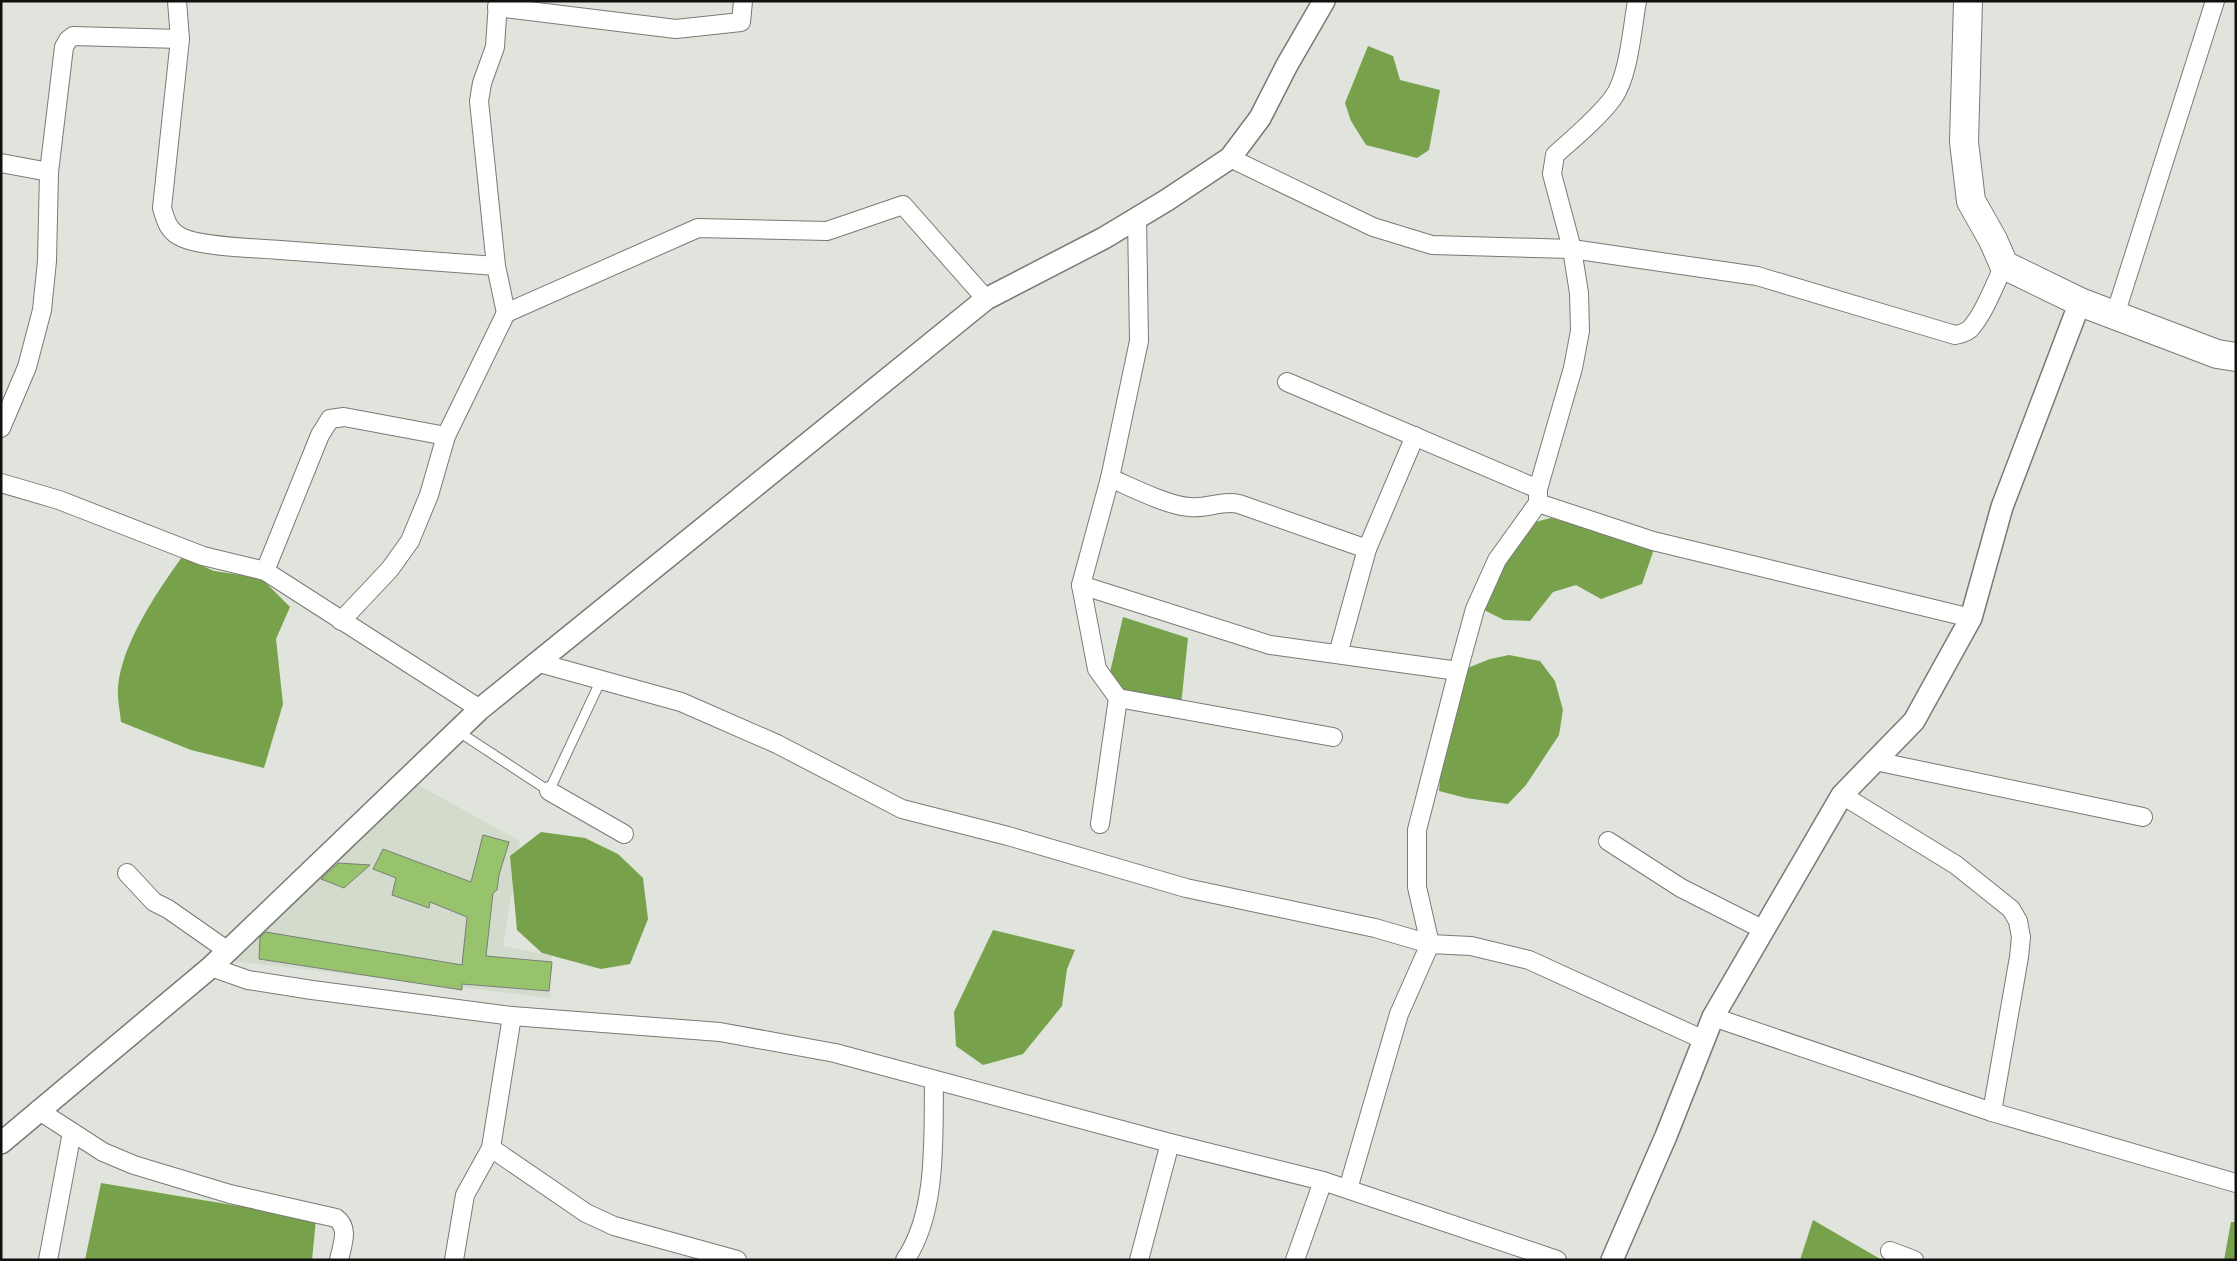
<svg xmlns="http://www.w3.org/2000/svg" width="2237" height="1261" font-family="'Golos Text',sans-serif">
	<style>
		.built { fill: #d3dbcd }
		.water { fill: #77a24b }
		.building { fill: #97c36c; stroke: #7a7e78 }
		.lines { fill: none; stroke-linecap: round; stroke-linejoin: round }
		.service-casing { stroke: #787b75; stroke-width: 11 }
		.minor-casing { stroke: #787b75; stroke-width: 20 }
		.tertiary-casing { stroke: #787b75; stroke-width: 24 }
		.primary-casing { stroke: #787b75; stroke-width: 30 }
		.service { stroke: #fff; stroke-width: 9 }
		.minor { stroke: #fff; stroke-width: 18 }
		.tertiary { stroke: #fff; stroke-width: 21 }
		.primary { stroke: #fff; stroke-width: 28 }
	</style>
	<rect width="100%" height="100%" fill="#e0e4dd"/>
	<polygon class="built" points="413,782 520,841 503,946 552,956 550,998 232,961"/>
	<g class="water">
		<polygon points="1368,46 1393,56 1400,80 1440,90 1429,150 1417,158 1366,145 1351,121 1345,103"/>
		<polygon points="1551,518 1636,541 1654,549 1642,584 1601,599 1576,585 1553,592 1530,621 1504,620 1480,608 1512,546 1531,523"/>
		<path d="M182,557L214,571L261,578L290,607L276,639L283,704L264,768L191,750L121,722C120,711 117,698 118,687C122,643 157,592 182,557Z"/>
		<polygon points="1123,617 1188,638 1180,715 1106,689"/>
		<polygon points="1509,655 1540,661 1555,681 1563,710 1559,735 1526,785 1508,804 1466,798 1439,791 1442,756 1460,671 1490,659"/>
		<polygon points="541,832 585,838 618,854 643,878 648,919 630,964 601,969 542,953 517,930 510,856"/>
		<polygon points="993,930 1075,950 1067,969 1062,1006 1023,1054 983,1065 956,1046 954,1012"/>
		<polygon points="101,1183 316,1219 312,1260 85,1260"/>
		<polygon points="1813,1220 1882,1260 1800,1260"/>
		<polygon points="2231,1222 2236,1222 2236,1260 2224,1260"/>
	</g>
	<g class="building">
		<polygon points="483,835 509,842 499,875 497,890 493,893 486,956 552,962 549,991 462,984 462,990 259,959 260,937 266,932 462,965 467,917 430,902 429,908 392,895 396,878 373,869 383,849 471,882"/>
		<polygon points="338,863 370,865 344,888 321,879"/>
	</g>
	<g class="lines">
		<g class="service-casing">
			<polyline id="service" points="456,730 549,791 601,680"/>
		</g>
		<g class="minor-casing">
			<g id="minor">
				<path d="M177,1L180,39L162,208C166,222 169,232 183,238C204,247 256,248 280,250C352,256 424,261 496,266L506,313L698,228L827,231L903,205L986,299"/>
				<polyline points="497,7 676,29 741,22 743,1"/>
				<path d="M1230,158L1373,227L1432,245L1572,249L1757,276L1955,335C1961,334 1965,333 1970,329C1984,314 1995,284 2004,265"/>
				<polyline points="1,163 49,172"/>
				<polyline points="496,266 479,101 482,83 495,47 498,1"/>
				<polyline points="2115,315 2215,1"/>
				<polyline points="1287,382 1538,489"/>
				<polyline points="1,428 27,367 42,310 47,261 49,172 64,47 68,40 73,36 180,39"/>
				<path d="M1110,478C1131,487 1168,506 1190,507C1207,509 1222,500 1239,504L1367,549"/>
				<polyline points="1,483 59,500 203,556 265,571 480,709"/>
				<polyline points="1538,503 1653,541 1971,618"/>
				<polyline points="265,571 320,435 330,419 344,417 446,436"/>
				<polyline points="1081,585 1270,645 1458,671"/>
				<polyline points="341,621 390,569 410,541 429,495 446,436 506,313"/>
				<polyline points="1338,654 1367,549 1415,436"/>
				<polyline points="536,662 681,702 777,744 902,809 1008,836 1186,888 1375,928 1430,944 1471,946 1529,960 1704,1040"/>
				<polyline points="1118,698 1333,737"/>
				<polyline points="1875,761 2143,817"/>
				<polyline points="549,791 624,834"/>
				<polyline points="1842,795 1956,865 2011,909 2018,921 2021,937 2019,957 1992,1112"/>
				<polyline points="1100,824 1118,698 1097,669 1081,585 1110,478 1139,341 1137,218"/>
				<polyline points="1608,841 1681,888 1764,930"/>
				<polyline points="127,873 154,902 168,909 228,951"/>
				<polyline points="211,967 248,980 312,990 512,1016 720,1032 835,1053 1170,1143 1323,1181 1557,1260"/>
				<polyline points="1713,1017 1992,1112 2236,1183"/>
				<path d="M38,1110L103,1152L134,1165L230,1194L336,1218C350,1228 342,1245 339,1260"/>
				<polyline points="491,1148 586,1213 614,1226 737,1260"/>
				<path d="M1348,1189L1399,1014L1430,944L1417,887V830L1458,671L1475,609L1497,560L1538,503V489L1573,368L1580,331L1579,293L1572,249L1552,174L1555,155C1574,138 1598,118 1613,98C1629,76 1632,29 1637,1"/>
				<polyline points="1890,1251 1914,1260"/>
				<polyline points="48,1260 72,1132"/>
				<polyline points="454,1260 465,1195 491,1148 512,1016"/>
				<path d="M905,1260C938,1212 933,1136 934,1081"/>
				<polyline points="1139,1260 1170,1143"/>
				<polyline points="1295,1260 1323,1181"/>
			</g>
		</g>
		<g class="tertiary-casing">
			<g id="tertiary">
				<polyline points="1,1143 211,967 480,709 986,299 1104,238 1167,200 1230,158 1260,118 1287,65 1324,1"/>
				<polyline points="1612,1260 1666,1136 1713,1017 1842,795 1914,721 1971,618 2002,507 2080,302"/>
			</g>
		</g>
		<g class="primary-casing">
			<polyline id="primary" points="1968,1 1964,142 1971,201 1993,240 2004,265 2080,302 2217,354 2236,357"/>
		</g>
		<use href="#service" class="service"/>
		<use href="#minor" class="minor"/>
		<use href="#tertiary" class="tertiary"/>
		<use href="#primary" class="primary"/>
	</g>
	<rect width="2237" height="1261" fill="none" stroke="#0f110e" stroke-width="5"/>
</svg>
